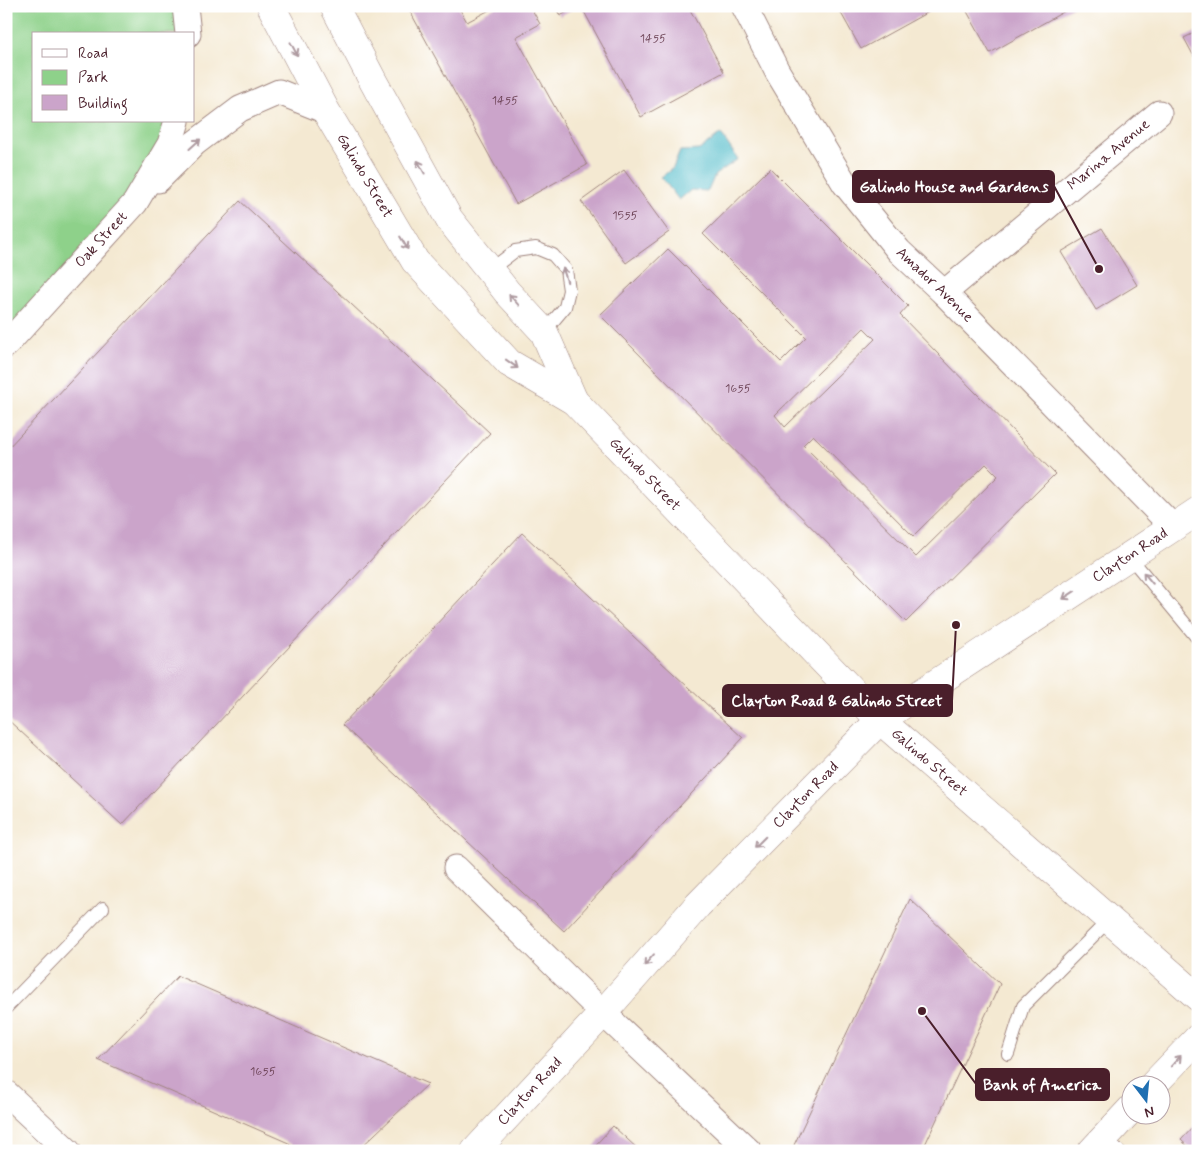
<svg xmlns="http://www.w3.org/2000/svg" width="1204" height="1157" font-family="Mynerve,sans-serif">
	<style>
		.green { fill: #8ed18a; stroke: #6c785a }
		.water { fill: #4cb9c7; stroke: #4b6c79 }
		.building { fill: #cba4ca; fill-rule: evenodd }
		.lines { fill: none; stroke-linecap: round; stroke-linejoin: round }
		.lane-casing { stroke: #9f847e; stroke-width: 14 }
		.street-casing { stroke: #9f847e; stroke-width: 27 }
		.secondary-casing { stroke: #9f847e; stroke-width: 29 }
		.primary-casing { stroke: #9f847e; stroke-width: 29 }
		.lane { stroke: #fff; stroke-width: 12 }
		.street { stroke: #fff; stroke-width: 25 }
		.secondary { stroke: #fff; stroke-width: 28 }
		.primary { stroke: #fff; stroke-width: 28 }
		.oneway { stroke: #ae9aa0 }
		.labels { text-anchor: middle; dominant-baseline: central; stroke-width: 4; stroke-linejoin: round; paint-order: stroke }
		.number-label { font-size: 12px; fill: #6a4053 }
		.street-label { font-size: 15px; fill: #4a1f2b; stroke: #fff }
		.leader { fill: none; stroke: #4a1f2b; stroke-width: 2 }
		.callout-dot { fill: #4a1f2b; stroke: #fff; stroke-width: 2 }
		.callout { fill: #4a1f2b; stroke: #4a1f2b; stroke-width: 2 }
		.callout-label { font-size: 16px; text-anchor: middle; font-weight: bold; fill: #fff }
	</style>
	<rect width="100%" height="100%" fill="#fff"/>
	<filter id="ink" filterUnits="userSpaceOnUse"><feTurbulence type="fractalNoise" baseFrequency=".02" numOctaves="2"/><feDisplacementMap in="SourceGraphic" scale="10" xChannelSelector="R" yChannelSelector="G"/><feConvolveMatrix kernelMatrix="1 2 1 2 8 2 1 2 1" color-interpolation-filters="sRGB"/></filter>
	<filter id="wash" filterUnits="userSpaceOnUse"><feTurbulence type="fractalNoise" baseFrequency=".0096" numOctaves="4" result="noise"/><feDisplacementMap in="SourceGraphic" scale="20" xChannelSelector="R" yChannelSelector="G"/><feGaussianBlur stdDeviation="1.12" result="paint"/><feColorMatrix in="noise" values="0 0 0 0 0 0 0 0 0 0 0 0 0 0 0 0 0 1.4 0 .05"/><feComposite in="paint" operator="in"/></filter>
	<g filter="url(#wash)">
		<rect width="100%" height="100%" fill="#f4e9d2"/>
		<polygon class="green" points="6,6 185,6 188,34 34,34 34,121 177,121 170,144 6,344"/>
		<polygon class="water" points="721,134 738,159 715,175 708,191 691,190 679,200 661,177 673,168 680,151 699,150"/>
		<g id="blocks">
			<g class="building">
				<polygon points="407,6 458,6 467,22 497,6 530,6 540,24 516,37 587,165 516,204"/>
				<polygon points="555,6 578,6 560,16"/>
				<polygon points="581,6 688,6 724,72 641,117"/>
				<polygon points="837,6 939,6 861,49"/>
				<polygon points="964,6 1074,6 990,53"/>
				<polygon points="1198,31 1198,64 1184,38"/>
				<path d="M770,168L908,306L900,315L1055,474L906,622L600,315L668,249L781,362L806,337L703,234ZM864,328L875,339L785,427L775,415ZM813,435L913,536L986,464L998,476L916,557L803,445Z"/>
				<polygon points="624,170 669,232 626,263 581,201"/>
				<polygon points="240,201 490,433 122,825 6,718 6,450"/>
				<polygon points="1102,228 1137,285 1096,310 1061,252"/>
				<polygon points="522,533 743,738 564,931 342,725"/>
				<polygon points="910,899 1000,984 922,1151 800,1151 794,1145"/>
				<polygon points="178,976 428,1084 357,1151 307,1151 98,1060"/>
				<polygon points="1198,1122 1198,1151 1193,1151 1181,1140"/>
				<polygon points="613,1126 640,1151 590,1151"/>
			</g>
		</g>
	</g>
	<g filter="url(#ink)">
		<use href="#blocks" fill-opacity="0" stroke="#9f847e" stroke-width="1"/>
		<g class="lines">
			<g class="lane-casing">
				<g id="lane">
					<polyline points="490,270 515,251 536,248 553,255 566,270 569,290 565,307 544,332"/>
					<polyline points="1129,556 1198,639"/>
					<polyline points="6,1008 103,908"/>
					<polyline points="1008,1054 1023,1006 1109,920"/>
					<polyline points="1104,1137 1119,1151"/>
				</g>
			</g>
			<g class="street-casing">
				<g id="street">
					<polyline points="185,6 188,34"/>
					<path id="s1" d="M744,6L777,71L845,184L899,251L944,293L1173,527"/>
					<polyline points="158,180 195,143 240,109 279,92 326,111"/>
					<path id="s2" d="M944,293L1159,113"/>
					<path id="s3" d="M6,345L135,203L170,144L177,121"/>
					<polyline points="456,868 603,1013 749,1151"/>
					<polyline points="6,1093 68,1151"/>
				</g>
			</g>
			<g class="secondary-casing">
				<g id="secondary">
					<path id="s4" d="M271,6L326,111L415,261L509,363L574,401L880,720L1198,997"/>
					<polyline points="334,6 373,81 449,219 507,292 544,332 574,401"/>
				</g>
			</g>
			<g class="primary-casing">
				<g id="primary">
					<polyline points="1154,1084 1198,1038"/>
					<path id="s5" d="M475,1151L603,1013L698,905L880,720L1198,511"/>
					<polyline points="1092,1151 1132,1108"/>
				</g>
			</g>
			<use href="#lane" class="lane"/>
			<use href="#street" class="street"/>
			<use href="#secondary" class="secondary"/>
			<use href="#primary" class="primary"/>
		</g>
		<defs><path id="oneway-shaft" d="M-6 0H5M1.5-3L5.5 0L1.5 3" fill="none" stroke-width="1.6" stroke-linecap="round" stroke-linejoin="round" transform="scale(1.25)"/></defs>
		<g class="oneway">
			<use href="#oneway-shaft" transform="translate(294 49) rotate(62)"/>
			<use href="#oneway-shaft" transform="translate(195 144) rotate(-42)"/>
			<use href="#oneway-shaft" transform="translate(421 167) rotate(-119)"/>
			<use href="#oneway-shaft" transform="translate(404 243) rotate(59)"/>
			<use href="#oneway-shaft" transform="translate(565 275) rotate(-108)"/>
			<use href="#oneway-shaft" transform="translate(514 300) rotate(-132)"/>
			<use href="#oneway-shaft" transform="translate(512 364) rotate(36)"/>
			<use href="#oneway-shaft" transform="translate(1148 578) rotate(-130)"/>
			<use href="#oneway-shaft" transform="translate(1069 595) rotate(147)"/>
			<use href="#oneway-shaft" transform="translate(760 842) rotate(135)"/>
			<use href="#oneway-shaft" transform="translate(649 960) rotate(131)"/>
			<use href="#oneway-shaft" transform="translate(1176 1061) rotate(-47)"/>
		</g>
	</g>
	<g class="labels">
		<g class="number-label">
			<text x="653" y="39">1455</text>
			<text x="505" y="101">1455</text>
			<text x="625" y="216">1555</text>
			<text x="738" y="389">1655</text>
			<text x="263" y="1072">1655</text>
		</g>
		<g class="street-label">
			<text stroke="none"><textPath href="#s2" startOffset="215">Marina Avenue</textPath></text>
			<text stroke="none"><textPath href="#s4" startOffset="194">Galindo Street</textPath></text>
			<text stroke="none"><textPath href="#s3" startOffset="142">Oak Street</textPath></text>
			<text stroke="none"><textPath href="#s1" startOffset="340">Amador Avenue</textPath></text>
			<text stroke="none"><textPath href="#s4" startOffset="609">Galindo Street</textPath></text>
			<text stroke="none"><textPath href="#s5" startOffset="891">Clayton Road</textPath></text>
			<text stroke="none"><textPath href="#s4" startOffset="1014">Galindo Street</textPath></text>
			<text stroke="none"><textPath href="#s5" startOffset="486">Clayton Road</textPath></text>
			<text stroke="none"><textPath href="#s5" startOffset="81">Clayton Road</textPath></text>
		</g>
	</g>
	<path class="leader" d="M1099 269L1054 186M956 625L952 701M922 1011L976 1084"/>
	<g class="callout-dot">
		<circle cx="1099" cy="269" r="5"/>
		<circle cx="956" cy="625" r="5"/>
		<circle cx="922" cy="1011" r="5"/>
	</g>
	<g class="callout">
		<rect x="853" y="171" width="201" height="31" rx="5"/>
		<rect x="723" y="685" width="229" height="31" rx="5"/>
		<rect x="976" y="1069" width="133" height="31" rx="5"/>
	</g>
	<g class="callout-label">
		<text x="954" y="192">Galindo House and Gardens</text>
		<text x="837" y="706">Clayton Road &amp; Galindo Street</text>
		<text x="1042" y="1090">Bank of America</text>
	</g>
	<rect width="1204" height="1157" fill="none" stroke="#fff" stroke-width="25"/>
	<rect x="32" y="32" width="162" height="90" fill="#ffffff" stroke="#b7a5aa"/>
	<rect x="42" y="49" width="25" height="8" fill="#ffffff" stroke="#b7a5aa"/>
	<text x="78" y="58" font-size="15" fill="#4a1f2b">Road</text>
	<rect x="42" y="70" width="25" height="15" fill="#8ed18a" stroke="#b7a5aa"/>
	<text x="78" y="82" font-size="15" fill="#4a1f2b">Park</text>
	<rect x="42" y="95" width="25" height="15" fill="#cba4ca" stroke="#b7a5aa"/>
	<text x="78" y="108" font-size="15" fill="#4a1f2b">Building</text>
	<g transform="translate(1146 1100) rotate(164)"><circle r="24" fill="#ffffff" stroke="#b7a5aa"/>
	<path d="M0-4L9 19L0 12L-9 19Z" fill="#1f6fb2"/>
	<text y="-8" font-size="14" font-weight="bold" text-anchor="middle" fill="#4a1f2b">N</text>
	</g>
</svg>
